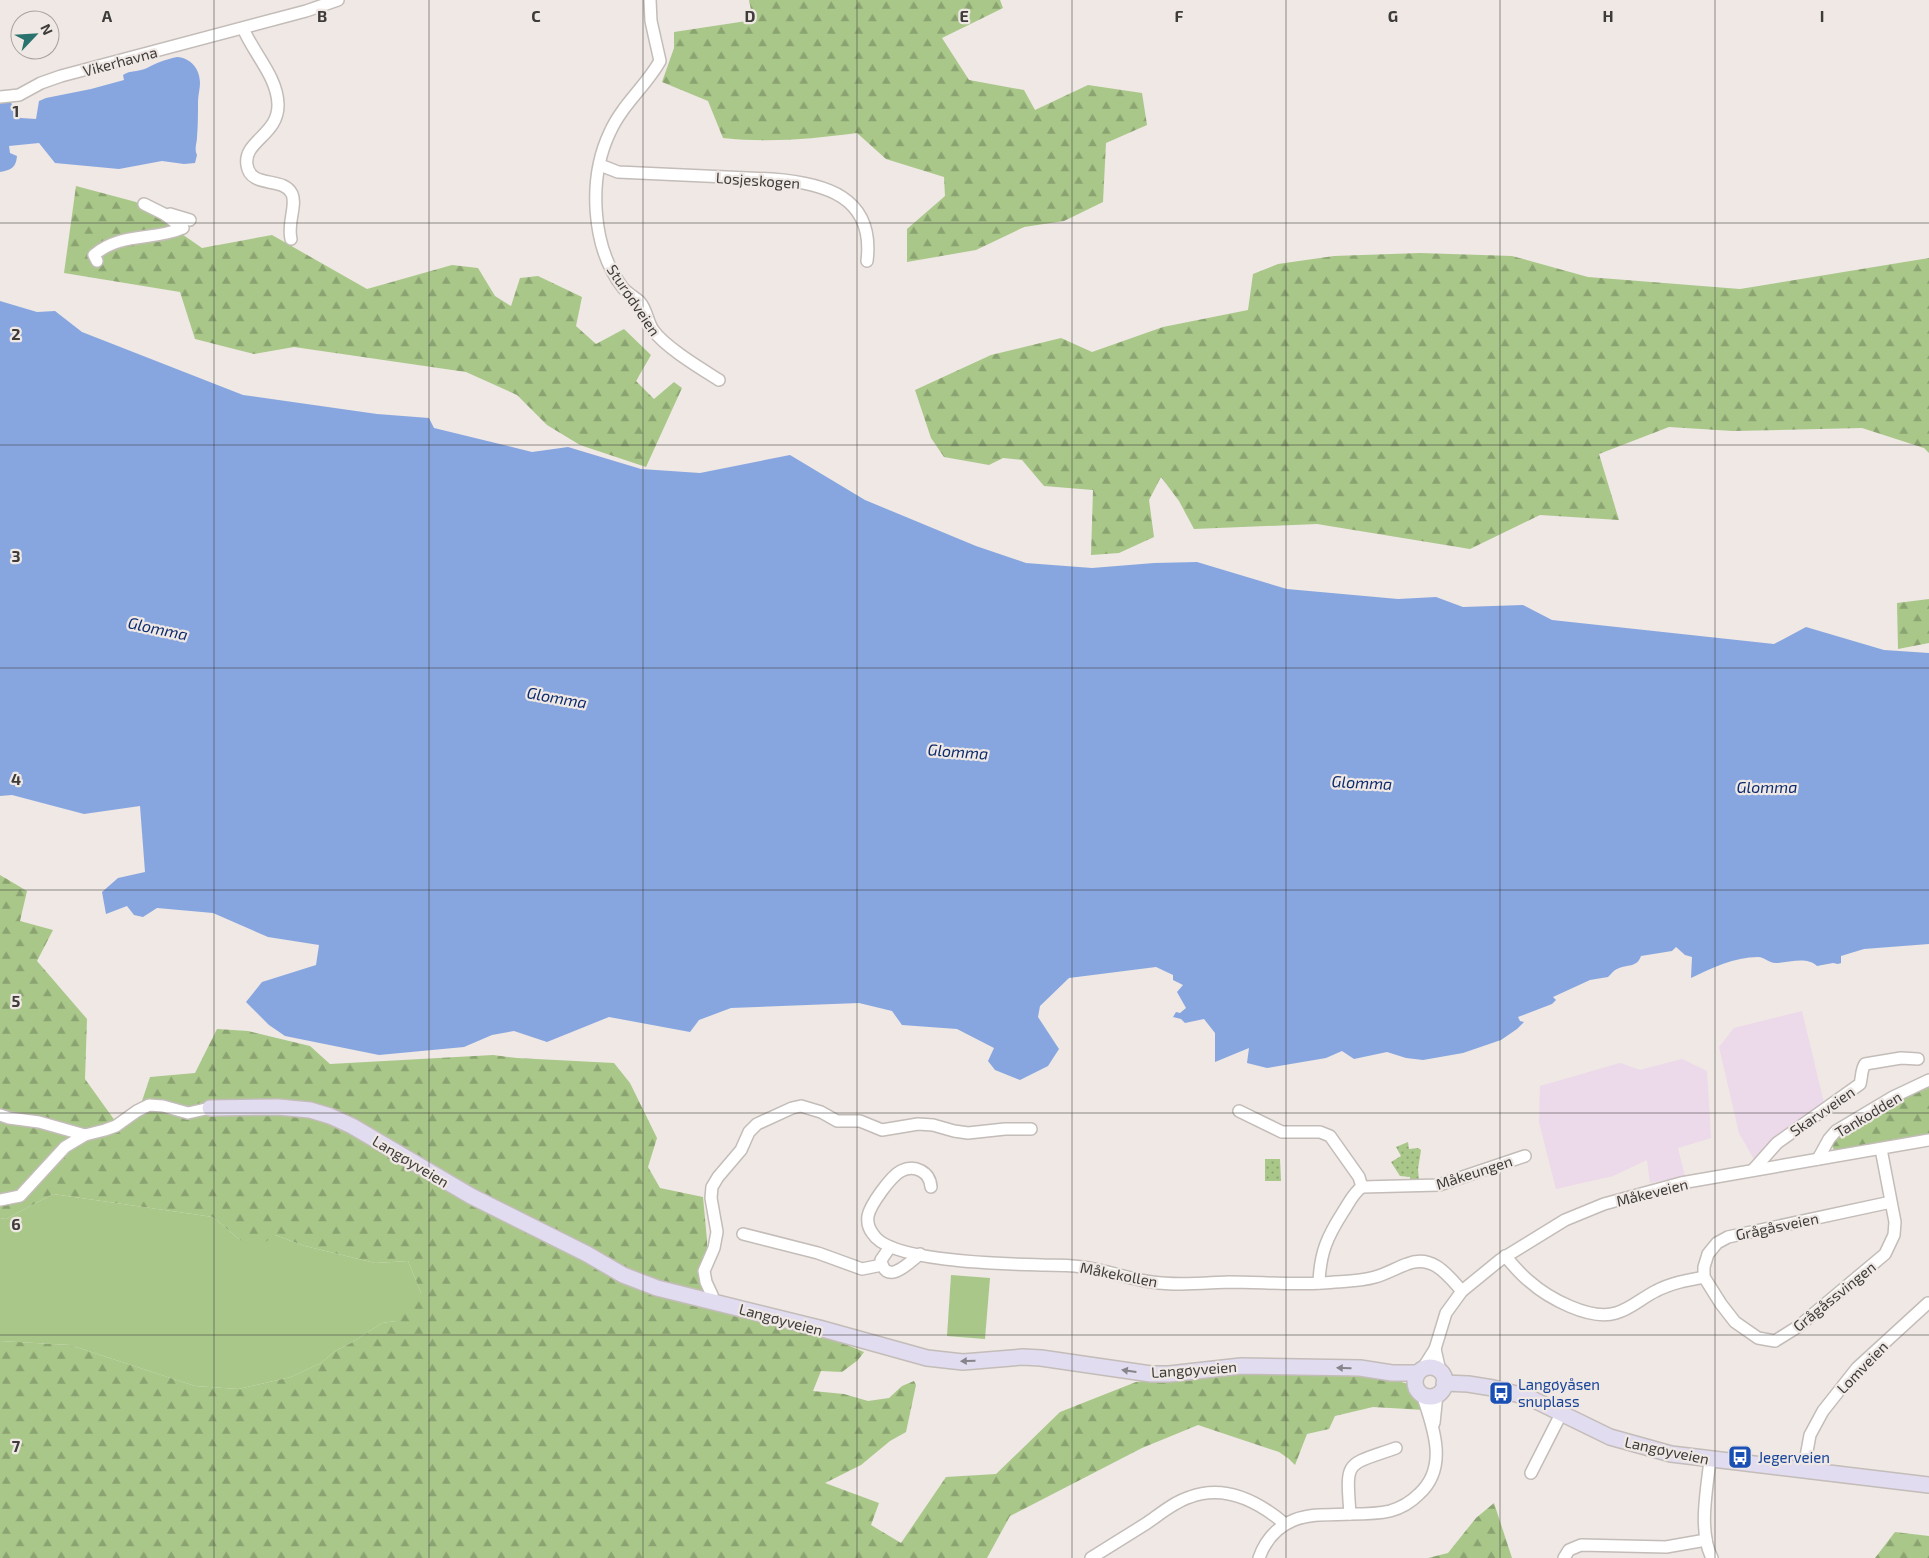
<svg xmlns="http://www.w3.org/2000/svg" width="1929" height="1558" font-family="'Exo 2',sans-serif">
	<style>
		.industrial { fill: #ecd9ea }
		.grass { fill: #a9c789 }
		.forest { fill: url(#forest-firs) }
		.park { fill: url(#park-dots) }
		.water { fill: #87a6e0 }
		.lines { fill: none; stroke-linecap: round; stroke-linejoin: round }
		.street-casing { stroke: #c3bcb8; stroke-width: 14 }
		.secondary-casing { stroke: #c3bcb8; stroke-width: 18 }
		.street { stroke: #fff; stroke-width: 11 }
		.secondary { stroke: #e1dcef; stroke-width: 15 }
		.oneway { fill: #87848b }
		.grid { fill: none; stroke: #3e3c3a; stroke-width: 1; stroke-opacity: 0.55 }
		.labels { text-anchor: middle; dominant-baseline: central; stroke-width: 4.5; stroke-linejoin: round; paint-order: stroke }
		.street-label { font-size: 15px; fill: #3e3c3a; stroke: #efe8e4 }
		.transit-label { font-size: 15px; fill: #164399; stroke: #efe8e4; text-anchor: start }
		.water-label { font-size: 16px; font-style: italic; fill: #0d2c6f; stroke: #efe8e4 }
		.grid-label { font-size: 16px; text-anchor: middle; font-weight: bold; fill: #3e3c3a; stroke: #efe8e4; stroke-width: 4.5; stroke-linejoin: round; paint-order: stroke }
	</style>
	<defs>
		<pattern id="forest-firs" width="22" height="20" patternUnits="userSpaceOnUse" patternTransform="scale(1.25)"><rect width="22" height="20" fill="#a9c789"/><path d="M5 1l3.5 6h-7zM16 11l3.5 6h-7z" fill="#8ba371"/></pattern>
		<pattern id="park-dots" width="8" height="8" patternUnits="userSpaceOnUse" patternTransform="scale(1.25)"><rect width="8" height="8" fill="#a9c789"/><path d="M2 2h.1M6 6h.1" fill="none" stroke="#8ba371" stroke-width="1.8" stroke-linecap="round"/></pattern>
	</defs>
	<rect width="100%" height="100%" fill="#efe8e4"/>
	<g class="industrial">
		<polygon points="1802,1011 1824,1103 1755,1161 1739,1133 1719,1047 1734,1028"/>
		<polygon points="1682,1059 1707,1071 1711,1138 1678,1148 1685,1176 1650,1183 1647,1160 1613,1176 1556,1189 1539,1122 1540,1086 1620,1063 1640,1070"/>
	</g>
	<g class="grass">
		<polygon points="53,1194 213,1217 240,1240 275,1235 305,1246 375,1263 408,1261 421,1293 396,1321 382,1323 351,1343 335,1351 321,1363 291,1377 238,1389 195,1386 70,1345 0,1341 0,1218 6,1219"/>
		<polygon points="951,1275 990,1278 985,1339 947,1336"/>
	</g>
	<g class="forest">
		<path d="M749,0H1000L1003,8L942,38L969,80L1024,90L1035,110L1088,85L1142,93L1147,125L1106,143L1103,202L1064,221L1024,227L976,250L907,262V229L945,196L944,177L886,159L857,133C812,139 769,143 723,138L708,101L662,82L674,48V32L753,20Z"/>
		<polygon points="76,186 136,202 202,248 272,235 367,289 452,265 478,268 495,296 511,306 520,278 538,276 582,297 576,326 596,344 624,329 651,355 636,381 654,399 674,382 682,388 646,467 580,445 547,425 517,395 466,372 294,347 254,354 195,339 180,292 64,273"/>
		<polygon points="1420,253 1512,256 1588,277 1740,289 1929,258 1929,453 1924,448 1862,428 1733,431 1669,427 1599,454 1619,520 1540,515 1470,549 1317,524 1194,529 1179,501 1161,477 1149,500 1154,537 1119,553 1091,555 1093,490 1044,486 1022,460 1003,458 989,465 944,457 931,438 915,390 991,355 1061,338 1092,352 1163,327 1248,310 1253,274 1278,264 1334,256"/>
		<polygon points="1929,599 1929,643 1898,649 1897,603"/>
		<polygon points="0,875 27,891 20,921 53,930 37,961 87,1019 85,1079 118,1125 139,1110 150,1077 195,1073 217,1029 248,1031 310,1046 330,1064 493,1055 517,1058 614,1063 630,1083 657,1138 648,1167 660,1188 703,1197 707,1240 708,1280 721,1309 833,1339 864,1352 858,1360 842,1372 821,1371 813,1391 844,1394 868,1401 889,1398 902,1386 914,1381 916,1385 906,1432 890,1441 861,1465 825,1483 879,1503 871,1525 901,1543 946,1477 996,1474 1060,1412 1136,1382 1257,1368 1381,1374 1407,1384 1424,1410 1373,1407 1335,1416 1329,1429 1307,1434 1295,1465 1289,1459 1279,1452 1198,1425 1142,1448 1010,1516 987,1558 0,1558 0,1341 70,1345 195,1386 238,1389 291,1377 321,1363 335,1351 351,1343 382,1323 396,1321 402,1299 421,1293 408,1261 375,1263 305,1246 275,1235 260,1246 240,1240 213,1217 53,1194 6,1219 0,1218"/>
		<polygon points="1929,1084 1929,1137 1836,1153 1830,1143 1848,1129"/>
		<polygon points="1494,1503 1512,1558 1428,1558 1448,1553 1476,1518"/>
		<polygon points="1895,1532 1929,1536 1929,1558 1875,1558"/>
	</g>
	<g class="park">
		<polygon points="1408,1142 1409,1149 1418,1148 1421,1150 1418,1169 1419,1181 1410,1181 1410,1177 1400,1176 1391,1162 1401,1156 1396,1147"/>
		<polygon points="1265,1159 1280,1159 1281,1181 1265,1181"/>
	</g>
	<g class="water">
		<path d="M177,57C191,58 200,69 200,83C200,89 198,95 198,102C198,113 198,125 197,137C197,143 194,149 197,155L195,163L184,164L162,161L119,169L55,163L39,143L9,146L10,153L17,156C16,168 11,170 0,172V101H11L14,115L21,118L36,119L39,101L46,98L91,89L124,80L123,75C130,70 139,72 147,68C158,62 164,60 177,57Z"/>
		<path d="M0,301L37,312L55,311L82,332L243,395L377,414L429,418L434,428L532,452L568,447L641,469L700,473L790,455L865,500L976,546L1026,563L1092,568L1154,563L1197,562L1287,589L1398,599L1436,597L1463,607L1523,605L1552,620L1774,644L1806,627L1884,650L1929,653V944L1864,949L1841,956V963L1838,964L1833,963L1817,966C1806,956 1789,963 1776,963C1768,963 1765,957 1758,957C1734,957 1712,968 1691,978L1692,957L1685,955L1676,947L1672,951L1641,956C1637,968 1627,964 1617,969C1614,970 1611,974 1608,977L1590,980L1553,997L1556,1000L1552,1004L1518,1017L1520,1021L1524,1022L1517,1029L1501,1040L1463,1053L1423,1060L1406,1058L1387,1052L1354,1059L1342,1051L1326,1058L1267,1068L1247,1063L1249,1048L1215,1062V1033L1204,1019L1185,1023L1181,1019L1173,1017L1176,1012L1180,1013L1186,1008L1177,992L1183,985L1173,980V975L1156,967L1069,978L1040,1006L1038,1017L1059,1049L1048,1066L1020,1080L995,1070L988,1061L994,1048L957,1029L902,1025L892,1011L859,1003L731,1008L699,1020L690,1032L609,1017L547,1042L514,1031L492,1035L464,1047L379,1055L285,1036L269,1025L246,1002L262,982L316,965L319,945L268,937L213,913L157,908L143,917L134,915L127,906L106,914L102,892L118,878L145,872L140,806L84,814L12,795L0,796Z"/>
	</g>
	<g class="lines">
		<g class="street-casing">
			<g id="street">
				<path d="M650,0L651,21L660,61C646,86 622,105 610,132C588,178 591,247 623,288C628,294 635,297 640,302C647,310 647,321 653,330C665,347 700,368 719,380"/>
				<path d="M243,28C253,53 277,76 278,104C279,135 243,141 247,165C250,189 284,176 292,194C297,205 287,224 291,239"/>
				<polyline points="0,97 19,95 41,83 61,76 306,11 338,0"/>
				<path d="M600,165L618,172L772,179C824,183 875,196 867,261"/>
				<polyline points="170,214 190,220"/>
				<path d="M97,261L94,255C121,232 153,241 183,228L164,214L144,204"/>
				<polyline points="1239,1111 1282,1132 1320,1132 1330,1136 1359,1177 1362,1187"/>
				<polyline points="0,1115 9,1118 39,1122 85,1135"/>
				<polyline points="1881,1149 1895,1222 1894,1235 1885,1254 1799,1326 1775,1341 1758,1338 1735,1322 1721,1304 1704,1277 1704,1267 1708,1254 1717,1243 1728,1237 1891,1202"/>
				<polyline points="1818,1159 1829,1139 1836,1131 1893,1097 1929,1080"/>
				<path d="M1753,1170L1777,1143L1860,1084C1862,1077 1861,1070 1865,1064L1901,1058L1918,1059"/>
				<path d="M931,1187C930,1172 915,1164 901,1171C891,1176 870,1205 868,1216C867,1223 869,1229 873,1234C890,1263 1012,1264 1044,1265C1057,1265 1070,1265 1082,1267C1106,1270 1129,1279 1152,1282C1177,1286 1203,1283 1228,1282C1259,1282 1291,1285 1323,1283C1340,1281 1358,1282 1375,1277C1386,1274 1396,1268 1407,1264C1432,1254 1447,1274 1462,1291"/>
				<polyline points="0,1200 20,1196 65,1147 85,1135 105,1130 116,1126 137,1111 149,1105 163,1106 188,1113 210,1108"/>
				<polyline points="743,1234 818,1253 862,1269 882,1265"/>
				<path d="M890,1247L881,1260C886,1287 910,1262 920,1254"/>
				<path d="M1505,1256C1513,1265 1520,1274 1529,1281C1548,1298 1590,1321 1616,1313C1631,1309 1643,1297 1656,1291C1671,1283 1688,1280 1704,1277"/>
				<path d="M1319,1283C1320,1253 1327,1237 1343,1212C1349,1203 1353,1193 1362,1187L1439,1185L1525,1156"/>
				<polyline points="713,1301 712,1295 706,1282 704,1271 714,1248 717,1232 711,1198 712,1187 718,1177 741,1150 749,1132 757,1124 792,1108 801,1106 821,1112 837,1121 860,1121 882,1130 918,1124 933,1125 954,1131 968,1133 1005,1129 1031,1129"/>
				<polyline points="1435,1349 1440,1371"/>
				<polyline points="1423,1368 1435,1349 1446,1313 1462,1291 1500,1260 1565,1220 1604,1204 1681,1183 1929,1140"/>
				<polyline points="1434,1423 1437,1394"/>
				<path d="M1710,1460C1707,1489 1698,1531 1712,1558"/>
				<polyline points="1805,1471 1805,1462 1810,1435 1823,1411 1857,1368 1928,1303"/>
				<polyline points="1531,1473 1562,1412"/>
				<path d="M1350,1514C1346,1459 1345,1466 1396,1448"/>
				<path d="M1091,1558C1110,1546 1128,1535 1147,1523C1160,1514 1174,1502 1190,1497C1225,1484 1259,1502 1285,1524"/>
				<path d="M1259,1558C1265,1541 1277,1527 1294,1520C1312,1513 1333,1515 1351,1514C1364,1514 1377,1514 1390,1511C1401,1508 1411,1502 1419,1494C1449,1467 1433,1427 1422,1394"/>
				<polyline points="1564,1558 1569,1550 1581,1545 1666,1547 1706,1540"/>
			</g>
		</g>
		<g class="secondary-casing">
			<g id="secondary">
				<polyline points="210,1108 278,1107 310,1110 330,1116 352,1126 471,1196 587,1254 623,1275 657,1288 819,1328 927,1358 963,1362 1023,1357 1041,1358 1151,1374 1169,1374 1241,1366 1360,1368 1392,1373 1418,1373"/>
				<circle cx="1430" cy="1382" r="15"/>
				<polyline points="1444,1383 1468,1384 1493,1388 1528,1397 1610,1437 1671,1454 1929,1485"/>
			</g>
		</g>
		<use href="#street" class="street"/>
		<use href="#secondary" class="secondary"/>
	</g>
	<defs><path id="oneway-solid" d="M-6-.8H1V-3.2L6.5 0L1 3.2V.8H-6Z" transform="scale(1.25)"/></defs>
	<g class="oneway">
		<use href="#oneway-solid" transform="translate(968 1361) rotate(179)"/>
		<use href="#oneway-solid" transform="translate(1344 1368) rotate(-178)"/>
		<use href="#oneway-solid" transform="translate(1129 1371) rotate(-172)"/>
	</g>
	<path class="grid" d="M214,0V1558M429,0V1558M643,0V1558M857,0V1558M1072,0V1558M1286,0V1558M1500,0V1558M1715,0V1558M0,223H1929M0,445H1929M0,668H1929M0,890H1929M0,1113H1929M0,1335H1929"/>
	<defs>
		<g id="bus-square" transform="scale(1.25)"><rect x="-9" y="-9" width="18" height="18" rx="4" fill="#1a4fb4" stroke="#efe8e4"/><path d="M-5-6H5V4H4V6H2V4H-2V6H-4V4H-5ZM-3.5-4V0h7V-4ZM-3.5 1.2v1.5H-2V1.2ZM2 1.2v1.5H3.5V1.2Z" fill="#fff"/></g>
	</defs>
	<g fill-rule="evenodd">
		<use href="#bus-square" x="1501" y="1393"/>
		<use href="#bus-square" x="1740" y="1457"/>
	</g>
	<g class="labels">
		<g class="street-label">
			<text transform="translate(120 61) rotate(-15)">Vikerhavna</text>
			<text transform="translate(758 180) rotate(4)">Losjeskogen</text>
			<text transform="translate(634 300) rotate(56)">Sturødveien</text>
			<text transform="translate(1822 1111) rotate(-35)">Skarvveien</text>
			<text transform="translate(1868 1114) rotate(-31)">Tankodden</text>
			<text transform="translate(411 1161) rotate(31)">Langøyveien</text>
			<text transform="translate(1474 1172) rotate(-18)">Måkeungen</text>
			<text transform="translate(1652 1192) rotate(-14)">Måkeveien</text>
			<text transform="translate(1777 1226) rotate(-12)">Grågåsveien</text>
			<text transform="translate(1119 1274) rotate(11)">Måkekollen</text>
			<text transform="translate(1834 1296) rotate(-39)">Grågåssvingen</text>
			<text transform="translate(781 1319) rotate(15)">Langøyveien</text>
			<text transform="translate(1862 1367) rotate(-46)">Lomveien</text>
			<text transform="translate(1194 1369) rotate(-4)">Langøyveien</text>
			<text transform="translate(1667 1450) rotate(12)">Langøyveien</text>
		</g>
		<g class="transit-label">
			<text x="1518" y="1384">Langøyåsen<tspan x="1518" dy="17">snuplass</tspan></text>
			<text x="1758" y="1457">Jegerveien</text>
		</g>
		<g class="water-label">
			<text transform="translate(158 628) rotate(12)">Glomma</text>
			<text transform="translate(557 697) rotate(10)">Glomma</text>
			<text transform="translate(958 751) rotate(4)">Glomma</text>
			<text transform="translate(1362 782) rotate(3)">Glomma</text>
			<text x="1767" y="786">Glomma</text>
		</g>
	</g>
	<g class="grid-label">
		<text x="107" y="22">A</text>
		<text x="322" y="22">B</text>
		<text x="536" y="22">C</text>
		<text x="750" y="22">D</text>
		<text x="964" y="22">E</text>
		<text x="1179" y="22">F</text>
		<text x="1393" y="22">G</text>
		<text x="1608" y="22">H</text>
		<text x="1822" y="22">I</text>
		<text x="16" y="117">1</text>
		<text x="16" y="340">2</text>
		<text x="16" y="562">3</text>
		<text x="16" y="785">4</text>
		<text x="16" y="1007">5</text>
		<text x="16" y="1230">6</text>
		<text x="16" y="1452">7</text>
	</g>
	<g transform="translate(35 35) rotate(65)"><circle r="24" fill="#efe8e4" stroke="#a8a3a0"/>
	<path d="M0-4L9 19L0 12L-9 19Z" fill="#29726d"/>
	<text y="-8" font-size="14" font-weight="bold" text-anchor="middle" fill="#3e3c3a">N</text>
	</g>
</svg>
